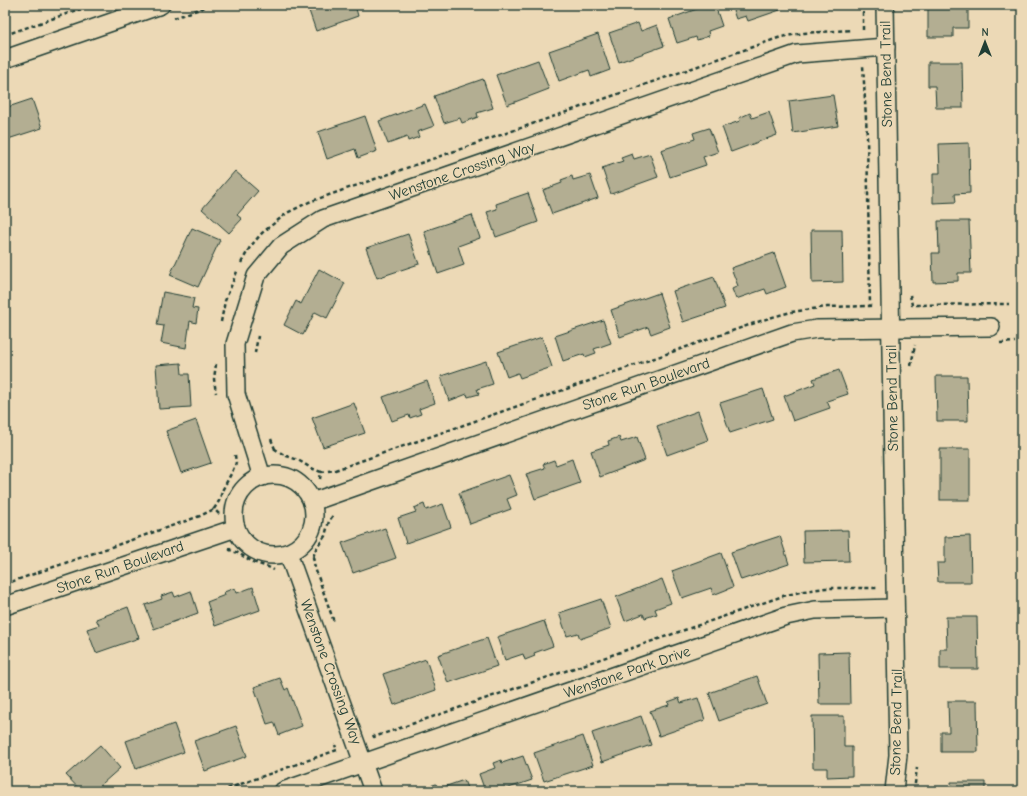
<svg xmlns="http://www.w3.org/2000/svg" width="1027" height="796" font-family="'Comic Neue',sans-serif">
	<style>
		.building { fill: #b3ae92; stroke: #1f3d34 }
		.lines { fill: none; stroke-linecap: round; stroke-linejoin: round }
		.minor-casing { stroke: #1f3d34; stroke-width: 20 }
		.path { stroke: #1f3d34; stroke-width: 2.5; stroke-dasharray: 4 3; stroke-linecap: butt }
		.minor { stroke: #ecd9b6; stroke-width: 17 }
		.labels { text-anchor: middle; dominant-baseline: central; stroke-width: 3; stroke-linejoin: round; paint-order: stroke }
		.street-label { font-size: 15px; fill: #1f3d34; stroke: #ecd9b6 }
	</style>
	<rect width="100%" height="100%" fill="#ecd9b6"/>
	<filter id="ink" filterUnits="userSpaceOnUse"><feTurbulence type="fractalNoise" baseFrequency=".025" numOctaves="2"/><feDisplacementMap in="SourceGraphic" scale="8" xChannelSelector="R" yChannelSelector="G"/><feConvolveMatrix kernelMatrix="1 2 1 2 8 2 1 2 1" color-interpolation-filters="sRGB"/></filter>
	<g filter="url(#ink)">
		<g class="building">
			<polygon points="307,5 355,5 358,16 316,31"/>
			<polygon points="708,5 715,5 722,26 708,31 709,36 697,40 696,37 677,43 669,19"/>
			<polygon points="731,5 778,5 780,10 748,21 746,16 736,19"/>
			<polygon points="933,5 968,5 968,28 953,28 953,37 928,37 928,8 933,8"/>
			<polygon points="638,23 641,31 657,25 664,46 619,62 609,33"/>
			<polygon points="598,34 610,70 591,77 589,70 559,81 549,51"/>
			<polygon points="538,60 549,89 507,105 496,75"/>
			<polygon points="928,62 962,62 963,108 936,108 935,86 928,86"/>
			<polygon points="483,79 493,108 477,113 478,117 462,123 460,118 444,123 434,96"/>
			<polygon points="833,95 838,126 793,133 789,101"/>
			<polygon points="32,99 42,128 5,140 5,108"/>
			<polygon points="425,104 434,126 417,132 419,137 408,141 407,137 388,144 379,121"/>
			<polygon points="769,112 777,135 731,152 722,127 740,121 739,118 750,113 752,118"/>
			<polygon points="365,116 377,151 358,158 355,149 327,159 318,132"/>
			<polygon points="709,128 718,152 703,157 706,165 670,177 661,150 695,139 693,133"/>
			<polygon points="969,143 970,193 955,194 956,202 933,203 933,173 940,173 939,144"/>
			<polygon points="632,154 634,159 650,154 658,177 611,194 602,168 623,161 621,158"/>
			<polygon points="235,171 258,191 237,215 242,219 229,233 202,209"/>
			<polygon points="590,175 598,198 552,214 543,190 562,183 561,180 572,176 573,180"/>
			<polygon points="528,193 538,222 496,237 487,212 497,209 496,204"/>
			<polygon points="472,215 480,238 458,246 464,265 438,274 424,231"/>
			<polygon points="938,221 969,221 971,273 958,273 958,281 933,282 932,253 939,253"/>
			<polygon points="192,228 220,240 198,287 170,275"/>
			<polygon points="811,230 842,230 843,282 812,283"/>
			<polygon points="408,234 419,264 377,278 366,248"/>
			<polygon points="774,253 786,287 767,294 765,289 736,299 732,289 738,286 731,268"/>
			<polygon points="319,269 345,283 327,318 315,312 303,335 284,325 296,301 301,304"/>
			<polygon points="714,277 725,308 683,322 673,291"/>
			<polygon points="163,292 194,298 192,308 198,309 196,323 190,321 186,348 161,343 164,326 157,325"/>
			<polygon points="659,293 670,327 651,334 648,327 620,337 611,310"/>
			<polygon points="603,320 611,343 594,349 596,353 585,357 584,354 563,361 555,336"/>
			<polygon points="542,337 552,367 520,378 518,373 507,377 498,352"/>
			<polygon points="486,361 493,384 477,389 479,394 468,397 467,394 449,401 441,376"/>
			<polygon points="181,363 182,374 189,374 191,407 159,409 156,365"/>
			<polygon points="839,370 848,394 827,401 830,408 793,421 784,396 815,384 813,379"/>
			<polygon points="936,376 967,376 968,421 937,421"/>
			<polygon points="427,381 435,403 419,409 421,414 410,418 409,415 392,421 383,397"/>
			<polygon points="763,389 773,419 730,433 720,403"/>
			<polygon points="354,403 365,433 323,447 312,418"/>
			<polygon points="698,411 708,440 667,455 657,426"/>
			<polygon points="196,420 211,463 181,473 166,431"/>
			<polygon points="619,437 621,442 637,437 645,460 600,477 591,451 609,445 608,441"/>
			<rect x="940" y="449" width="30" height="51"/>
			<polygon points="572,459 580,483 535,499 526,474 545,468 543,464 554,460 556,465"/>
			<polygon points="509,475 517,495 507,499 511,509 470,524 459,493"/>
			<polygon points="424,504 426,510 443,504 451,527 406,543 398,518 416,512 414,508"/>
			<polygon points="385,528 396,558 353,573 342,543"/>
			<polygon points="848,530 849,561 804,562 803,531"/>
			<polygon points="780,536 789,564 741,580 731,552"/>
			<polygon points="970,536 971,582 938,582 937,563 945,563 945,537"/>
			<polygon points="721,553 733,587 713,595 711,588 682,598 672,571"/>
			<polygon points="662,579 671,603 655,609 657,614 645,618 643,614 625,621 616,597"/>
			<polygon points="253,587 260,610 215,626 207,602 225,595 224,592 235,588 237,593"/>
			<polygon points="191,591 198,613 154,629 145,605 162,599 161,596 173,592 175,597"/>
			<polygon points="601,599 611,628 580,639 578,633 567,636 559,613"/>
			<polygon points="128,607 139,638 96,653 87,629 99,625 96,619"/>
			<polygon points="946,617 977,617 978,669 940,669 940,649 947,649"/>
			<polygon points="544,621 553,646 534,653 535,656 525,660 523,654 505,660 497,637"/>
			<polygon points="487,638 497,666 448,683 438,655"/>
			<polygon points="849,652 850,704 819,704 818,653"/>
			<polygon points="426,659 436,690 394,705 383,674"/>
			<polygon points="757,676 767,704 719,721 709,693"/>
			<polygon points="280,678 285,690 288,688 302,726 279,735 274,722 267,724 254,687"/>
			<polygon points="679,698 681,703 698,698 705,720 659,736 650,711 669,705 668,702"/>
			<polygon points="948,701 977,701 978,752 941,752 941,732 949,732"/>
			<polygon points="641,716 651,745 602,762 592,733"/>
			<polygon points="812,716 844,716 844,747 852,747 852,776 827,777 827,768 813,768"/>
			<polygon points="174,724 184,752 136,769 126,741"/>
			<polygon points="236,726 247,756 205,771 194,741"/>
			<polygon points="583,736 593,765 544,781 534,753"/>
			<polygon points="100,745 120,768 94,791 81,791 66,775"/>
			<polygon points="523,756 532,780 500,791 485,791 479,774 495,768 493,763 501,760 502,763"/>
			<polygon points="464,780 468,791 420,791 420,789 436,784 438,789"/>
			<polygon points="951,782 985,782 985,791 952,791"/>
		</g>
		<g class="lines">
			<g class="minor-casing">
				<g id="minor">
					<polyline points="885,5 898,755 894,791"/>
					<polyline points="5,59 161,5"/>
					<circle cx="274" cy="515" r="40"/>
					<polyline points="262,477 236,394 235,344 256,276 281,246 323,219 797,54 886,47"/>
					<polyline points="312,502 792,333 817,329 991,327"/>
					<polyline points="288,553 373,791"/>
					<polyline points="5,606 236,528"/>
					<polyline points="283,791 786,616 815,610 895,608"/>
				</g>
			</g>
			<g class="path">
				<polyline points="863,5 863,30"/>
				<polyline points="174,18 211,5"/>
				<polyline points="5,35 92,5"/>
				<polyline points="241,263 250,247 262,233 287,213 309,202 781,37 804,33 852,30"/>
				<polyline points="910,295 912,305 1009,304"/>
				<polyline points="221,322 225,301 238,269"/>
				<polyline points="1000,343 1015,342"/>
				<polyline points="255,353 258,336"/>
				<polyline points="216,364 214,379 216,393"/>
				<polyline points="911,366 915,345"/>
				<polyline points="271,439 275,449"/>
				<polyline points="275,450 275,449 284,455 298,460 311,468 321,472 320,479"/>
				<polyline points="235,455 236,463"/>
				<polyline points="321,472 335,470 769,318 791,312 827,307 870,306 867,136 863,65"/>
				<polyline points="219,514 214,509 219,501 223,489 232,472 236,463"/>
				<polyline points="230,548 230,550 238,553 253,562 268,567 274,570"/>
				<polyline points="313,557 315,568 334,622"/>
				<polyline points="313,557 316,549 325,536 329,521 334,514"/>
				<polyline points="5,584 200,516 214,509"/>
				<polyline points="373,735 374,737 783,596 804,591 826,588 878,588"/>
				<polyline points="221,791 337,750 335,745"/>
				<polyline points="914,791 917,768"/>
			</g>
			<use href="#minor" class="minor"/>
		</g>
	</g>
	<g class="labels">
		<g class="street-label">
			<text transform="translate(886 74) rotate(-91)">Stone Bend Trail</text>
			<text transform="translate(462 171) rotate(-19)">Wenstone Crossing Way</text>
			<text transform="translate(646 384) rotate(-19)">Stone Run Boulevard</text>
			<text transform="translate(892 398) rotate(-91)">Stone Bend Trail</text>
			<text transform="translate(120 567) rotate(-19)">Stone Run Boulevard</text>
			<text transform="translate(331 672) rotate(70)">Wenstone Crossing Way</text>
			<text transform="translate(627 672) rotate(-19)">Wenstone Park Drive</text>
			<text transform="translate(896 722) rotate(-89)">Stone Bend Trail</text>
		</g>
	</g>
	<rect width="1027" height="796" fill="none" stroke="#ecd9b6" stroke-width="20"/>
	<rect x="10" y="10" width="1007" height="776" fill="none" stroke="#1f3d34" stroke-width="1.5" filter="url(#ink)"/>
	<g transform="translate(985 42)" stroke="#ecd9b6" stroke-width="3" paint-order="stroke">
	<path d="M0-3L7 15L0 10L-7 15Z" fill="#1f3d34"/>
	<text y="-6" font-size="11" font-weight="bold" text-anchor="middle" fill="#1f3d34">N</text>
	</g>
</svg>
